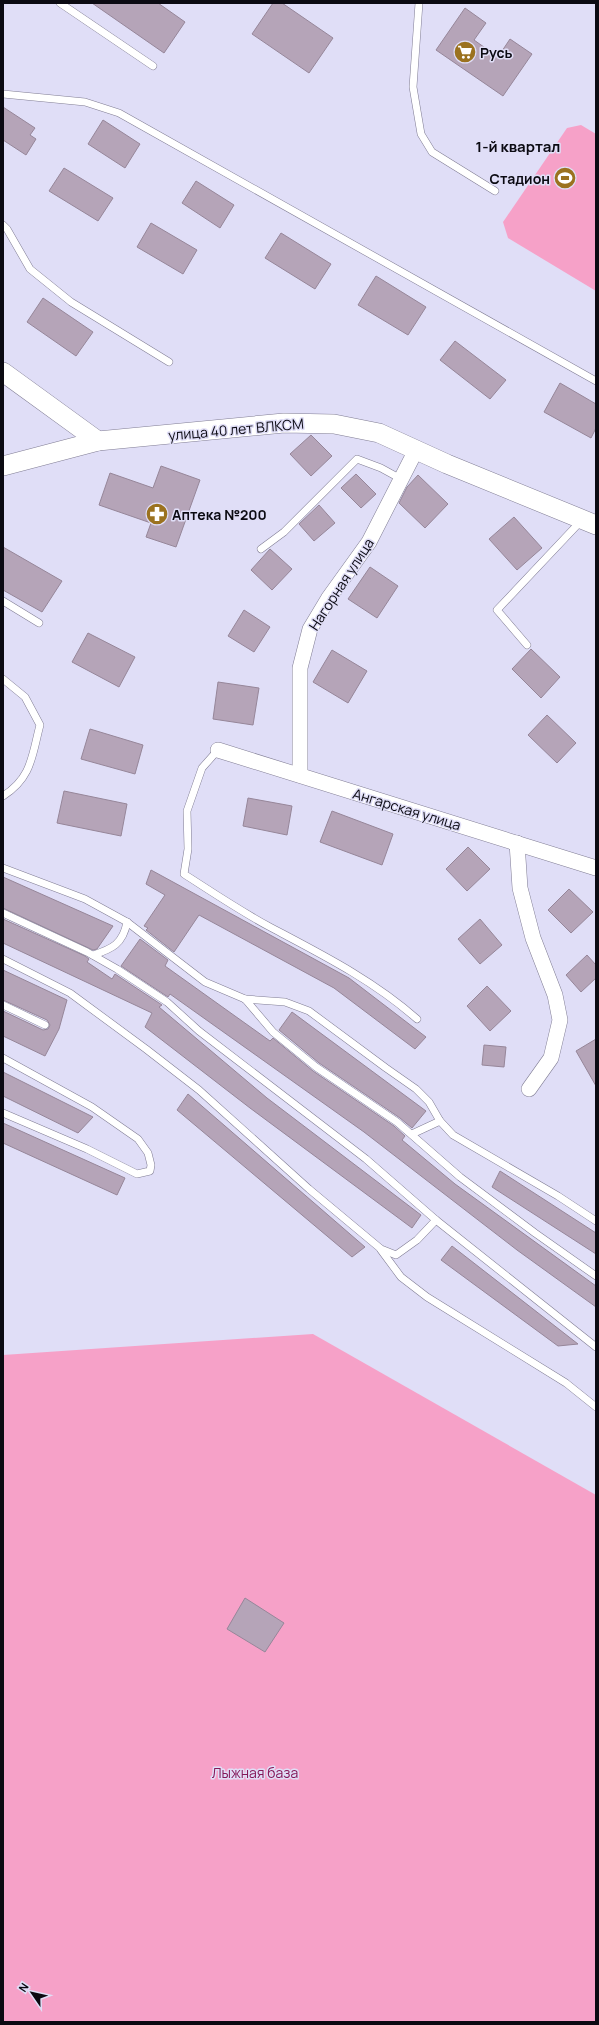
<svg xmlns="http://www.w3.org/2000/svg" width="599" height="2025" font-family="Manrope,sans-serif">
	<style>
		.green { fill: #f6a1c8 }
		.building { fill: #b5a4b8; stroke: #968699 }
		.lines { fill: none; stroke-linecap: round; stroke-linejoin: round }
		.service-casing { stroke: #807d94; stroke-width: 8 }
		.minor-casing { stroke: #807d94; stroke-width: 16 }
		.tertiary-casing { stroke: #807d94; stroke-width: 20 }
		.service { stroke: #fff; stroke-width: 7 }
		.minor { stroke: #fff; stroke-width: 15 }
		.tertiary { stroke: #fff; stroke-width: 19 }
		.labels { text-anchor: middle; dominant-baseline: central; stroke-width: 3; stroke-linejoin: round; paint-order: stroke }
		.poi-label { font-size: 14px; font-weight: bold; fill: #0b0a12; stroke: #e0def7; text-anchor: start }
		.street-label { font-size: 14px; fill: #0b0a12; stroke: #e0def7 }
		.park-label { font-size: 14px; fill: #851758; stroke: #e0def7 }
		.neighbourhood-label { font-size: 15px; font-weight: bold; fill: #0b0a12; stroke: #e0def7 }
	</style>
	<rect width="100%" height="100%" fill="#e0def7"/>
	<g class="green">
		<polygon points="581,125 596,134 596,291 508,238 503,222 567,128"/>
		<polygon points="313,1334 596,1495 596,2022 3,2022 3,1355"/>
	</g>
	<g class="building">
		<polygon points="92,3 158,3 185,22 164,53"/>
		<polygon points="273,3 282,3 333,38 309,73 252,34"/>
		<polygon points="465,8 486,23 474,40 498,57 510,39 532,54 503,96 436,50"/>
		<polygon points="3,107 35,128 30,135 36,139 26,155 3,140"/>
		<polygon points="103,120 140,144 125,168 88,144"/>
		<polygon points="64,168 113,198 98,221 49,191"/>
		<polygon points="196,181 234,205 220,228 182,203"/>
		<polygon points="151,223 197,250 183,274 137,247"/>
		<polygon points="281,233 331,264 315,289 265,258"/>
		<polygon points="376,276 426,307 408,335 358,305"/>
		<polygon points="43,298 93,332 76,356 27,322"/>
		<polygon points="455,341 506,380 490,399 440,360"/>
		<polygon points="560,383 596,404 596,428 591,438 544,412"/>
		<polygon points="311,435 332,456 311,476 290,454"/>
		<polygon points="161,466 200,480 176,547 146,537 151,523 99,505 110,473 153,488"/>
		<polygon points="356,474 376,494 361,508 341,488"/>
		<polygon points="418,475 448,504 425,528 399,503 407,487"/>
		<polygon points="319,505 335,523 314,541 299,524"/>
		<polygon points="514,517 542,548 517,570 489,539"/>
		<polygon points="3,547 62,581 42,612 3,590"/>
		<polygon points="270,549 292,569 272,590 251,570"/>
		<polygon points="370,567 398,586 377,618 348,599"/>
		<polygon points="244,610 270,627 254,652 228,636"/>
		<polygon points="88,633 135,657 119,687 72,662"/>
		<polygon points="531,649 560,677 541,698 512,669"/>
		<polygon points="332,650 367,671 348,703 313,682"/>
		<polygon points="218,682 259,688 253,725 213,719"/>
		<polygon points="547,715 576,743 557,763 528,735"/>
		<polygon points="90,729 143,745 135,774 81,759"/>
		<polygon points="64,791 127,804 121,836 57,823"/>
		<polygon points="248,798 292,806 287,835 243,826"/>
		<polygon points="332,811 393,834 382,865 320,842"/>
		<polygon points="468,847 490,869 467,891 446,869"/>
		<polygon points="151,870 349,978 426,1037 415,1049 334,988 199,915 174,952 146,930 148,928 144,926 165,895 146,884"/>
		<polygon points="3,877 113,926 97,949 93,950 3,908"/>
		<polygon points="569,889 593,912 571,933 548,910"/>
		<polygon points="3,919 85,956 89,959 87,962 112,979 115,974 162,1005 159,1007 267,1098 421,1215 412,1228 250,1108 145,1027 152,1013 3,943"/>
		<polygon points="480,919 502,945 480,964 458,939"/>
		<polygon points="140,939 168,960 165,966 270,1041 273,1038 313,1071 394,1126 405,1136 402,1140 455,1184 596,1286 596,1307 517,1250 364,1132 170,994 168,997 121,966"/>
		<polygon points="587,955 596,965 596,978 581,992 566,975"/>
		<polygon points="3,970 67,1000 59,1029 45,1056 3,1036 3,1011 43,1030 48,1029 50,1025 47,1020 3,1000"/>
		<polygon points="487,986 511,1011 490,1031 467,1006"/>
		<polygon points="292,1012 426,1111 412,1128 400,1118 319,1063 279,1030"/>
		<polygon points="596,1039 596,1086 576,1051"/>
		<polygon points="484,1045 506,1047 504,1067 482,1065"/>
		<polygon points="3,1072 93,1117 78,1133 3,1096"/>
		<polygon points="188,1094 365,1247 352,1257 177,1110"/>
		<polygon points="3,1123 125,1178 117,1195 3,1143"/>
		<polygon points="500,1171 596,1233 596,1254 492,1187"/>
		<polygon points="452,1246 578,1344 558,1346 441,1260"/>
		<polygon points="245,1598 284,1623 265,1652 227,1629"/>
	</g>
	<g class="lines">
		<g class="service-casing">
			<g id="service">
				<polyline points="60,3 153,66"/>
				<polyline points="419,3 413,87 421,134 432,152 495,191"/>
				<polyline points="3,94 85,102 119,113 596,381"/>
				<polyline points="3,225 7,229 30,269 71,302 169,362"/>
				<polyline points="261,549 284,532 357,459 381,468 401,479"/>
				<polyline points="3,601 39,623"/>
				<polyline points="527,645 497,610 581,521"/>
				<path d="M3,679L25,697L40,725C32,755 32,778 3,796"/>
				<path d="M218,750L202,768L187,811L188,849L184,874C212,892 240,911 270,927C321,954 373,980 417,1019"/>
				<polyline points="3,868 85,899 127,922 205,982 245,999 273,1032 316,1067 397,1122 460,1177 535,1233 596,1276"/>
				<polyline points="3,913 87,952 117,969 167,1002 199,1031 366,1159 436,1220 596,1347"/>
				<path d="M93,955C112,949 123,944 127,922"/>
				<polyline points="3,959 70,993 146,1049 199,1090 309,1189 381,1249 396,1255 417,1240 436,1220"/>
				<polyline points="245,999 285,1002 309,1011 386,1068 416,1089 429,1102 440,1121 453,1135 558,1196 596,1221"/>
				<polyline points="3,1005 45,1025"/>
				<polyline points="3,1058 92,1107 138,1139 148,1153 151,1165 150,1171 137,1174 87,1149 3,1113"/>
				<polyline points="412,1134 440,1121"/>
				<polyline points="381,1250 401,1277 427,1297 566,1383 596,1407"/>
			</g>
		</g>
		<g class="minor-casing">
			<g id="minor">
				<polyline points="218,750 596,868"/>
				<polyline points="300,775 300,668 310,629 328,599 369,542 416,450"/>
				<polyline points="517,843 520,888 533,938 555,995 560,1020 551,1058 529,1089"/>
			</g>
		</g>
		<g class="tertiary-casing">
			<g id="tertiary">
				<polyline points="3,372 98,441"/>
				<polyline points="3,466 98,441 284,423 334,424 379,433 447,464 596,525"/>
			</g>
		</g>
		<use href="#service" class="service"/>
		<use href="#minor" class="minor"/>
		<use href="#tertiary" class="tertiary"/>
	</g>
	<defs>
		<g id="supermarket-disc" transform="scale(1.15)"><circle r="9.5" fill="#9b721f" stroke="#e0def7"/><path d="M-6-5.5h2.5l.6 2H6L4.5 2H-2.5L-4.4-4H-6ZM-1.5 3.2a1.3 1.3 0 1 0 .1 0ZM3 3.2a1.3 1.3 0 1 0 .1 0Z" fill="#fff"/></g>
		<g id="stadium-disc" transform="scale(1.15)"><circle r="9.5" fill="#9b721f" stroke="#e0def7"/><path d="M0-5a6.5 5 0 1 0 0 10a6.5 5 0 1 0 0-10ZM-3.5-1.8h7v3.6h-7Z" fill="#fff"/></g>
		<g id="pharmacy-disc" transform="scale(1.15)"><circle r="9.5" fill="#9b721f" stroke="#e0def7"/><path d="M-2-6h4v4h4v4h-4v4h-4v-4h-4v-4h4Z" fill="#fff"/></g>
	</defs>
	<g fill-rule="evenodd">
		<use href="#supermarket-disc" x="465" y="52"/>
		<use href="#stadium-disc" x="565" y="178"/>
		<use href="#pharmacy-disc" x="157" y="514"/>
	</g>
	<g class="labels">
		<g class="poi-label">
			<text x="480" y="52">Русь</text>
			<text x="550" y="178" text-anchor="end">Стадион</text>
			<text x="172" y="514">Аптека №200</text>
		</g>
		<g class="street-label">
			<text transform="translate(236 429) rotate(-5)">улица 40 лет ВЛКСМ</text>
			<text transform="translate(341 584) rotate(-57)">Нагорная улица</text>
			<text transform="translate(407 809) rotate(17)">Ангарская улица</text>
		</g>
		<g class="park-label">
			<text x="255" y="1772">Лыжная база</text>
		</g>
		<g class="neighbourhood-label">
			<text x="518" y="146">1-й квартал</text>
		</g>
	</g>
	<rect width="599" height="2025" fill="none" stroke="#0b0a12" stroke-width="8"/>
	<g transform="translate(32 1993) rotate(304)" stroke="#e0def7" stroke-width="3" paint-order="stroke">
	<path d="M0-3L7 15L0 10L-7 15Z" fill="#0b0a12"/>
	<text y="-6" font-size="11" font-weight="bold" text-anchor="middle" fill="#0b0a12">N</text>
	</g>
</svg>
